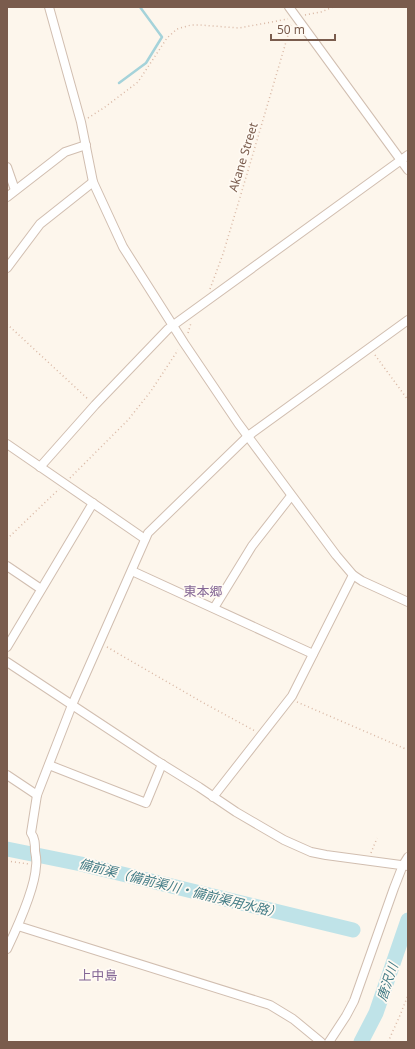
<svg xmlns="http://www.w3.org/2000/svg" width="415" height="1049" font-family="'Noto Sans','Noto Sans JP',sans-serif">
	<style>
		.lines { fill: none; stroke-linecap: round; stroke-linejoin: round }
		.stream { stroke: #a5d3da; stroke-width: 2.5 }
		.river { stroke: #bfe3e8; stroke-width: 15 }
		.minor-casing { stroke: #d1beb0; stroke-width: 10 }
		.path { stroke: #d9b8a5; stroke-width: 1.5; stroke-dasharray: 1 3; stroke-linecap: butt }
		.minor { stroke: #fff; stroke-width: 8 }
		.labels { text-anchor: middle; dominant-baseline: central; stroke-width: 3.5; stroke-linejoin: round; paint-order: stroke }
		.street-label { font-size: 12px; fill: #7a5c4d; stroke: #fffaf3 }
		.neighbourhood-label { font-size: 13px; fill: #846695; stroke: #fffaf3 }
		.water-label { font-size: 13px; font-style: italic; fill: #437c86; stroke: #fffaf3 }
	</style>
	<rect width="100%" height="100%" fill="#fdf6ec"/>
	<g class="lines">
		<polyline class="stream" points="119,83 146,63 162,37 140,7"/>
		<g class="river">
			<polyline points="7,849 81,864 353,930"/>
			<polyline points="361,1042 376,1013 408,920"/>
		</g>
		<g class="minor-casing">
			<g id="minor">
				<polyline points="49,7 81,122 93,182 123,247 184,343 238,423 336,555 353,575 362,581 408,602"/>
				<polyline points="289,7 408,170"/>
				<polyline points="7,167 15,190"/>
				<polyline points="7,197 65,152 86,145"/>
				<polyline points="7,268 40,224 93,182"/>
				<polyline points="7,444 145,539"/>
				<polyline points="40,467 95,405 168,329 408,155"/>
				<polyline points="7,566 41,589"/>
				<polyline points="132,571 313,654"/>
				<polyline points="214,608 252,546 291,496"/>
				<polyline points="7,647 93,503"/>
				<polyline points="7,662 157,761 199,787 236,812 284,840 311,852 326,855 408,866"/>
				<polyline points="49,765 146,803 162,764"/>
				<polyline points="7,775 37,795"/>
				<polyline points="213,797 292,696 353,575"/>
				<polyline points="18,926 270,1005 293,1019 321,1042"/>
				<path d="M7,949C17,928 35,889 36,866C37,861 36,856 35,851C35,844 35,838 31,833L37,795L72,705L148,533L248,436L408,320"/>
				<polyline points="329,1042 346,1016 354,1001 394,888 403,865 408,857"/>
			</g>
		</g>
		<g class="path">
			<polyline points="305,15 321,12 333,7"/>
			<polyline points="88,118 105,107 138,82 167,38 177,29 191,25 200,25 239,28 288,19"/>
			<polyline points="210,289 223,254 250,164 291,25"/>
			<polyline points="7,324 89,400"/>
			<polyline points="188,333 191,323"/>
			<polyline points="375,355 408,400"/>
			<polyline points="70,478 128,420 151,391 178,350"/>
			<polyline points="7,539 59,489"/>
			<polyline points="107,647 200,701 255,731"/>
			<polyline points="297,702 408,750"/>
			<polyline points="371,853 377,838"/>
			<polyline points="7,861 29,864"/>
			<polyline points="388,1042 401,1013 408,995"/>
		</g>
		<use href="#minor" class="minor"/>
	</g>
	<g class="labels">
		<g class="street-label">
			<text transform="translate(243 157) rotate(-73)">Akane Street</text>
		</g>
		<g class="neighbourhood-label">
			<text x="203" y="591">東本郷</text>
			<text x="98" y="975">上中島</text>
		</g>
		<g class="water-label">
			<text transform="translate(180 888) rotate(14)">備前渠（備前渠川・備前渠用水路）</text>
			<text transform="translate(387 982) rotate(-71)">唐沢川</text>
		</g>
	</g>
	<rect width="415" height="1049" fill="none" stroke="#7a5c4d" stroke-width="16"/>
	<path d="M271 34v6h64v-6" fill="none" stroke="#7a5c4d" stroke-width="2"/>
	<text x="277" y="34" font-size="12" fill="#7a5c4d" stroke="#fffaf3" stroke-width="3" paint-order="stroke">50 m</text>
</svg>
